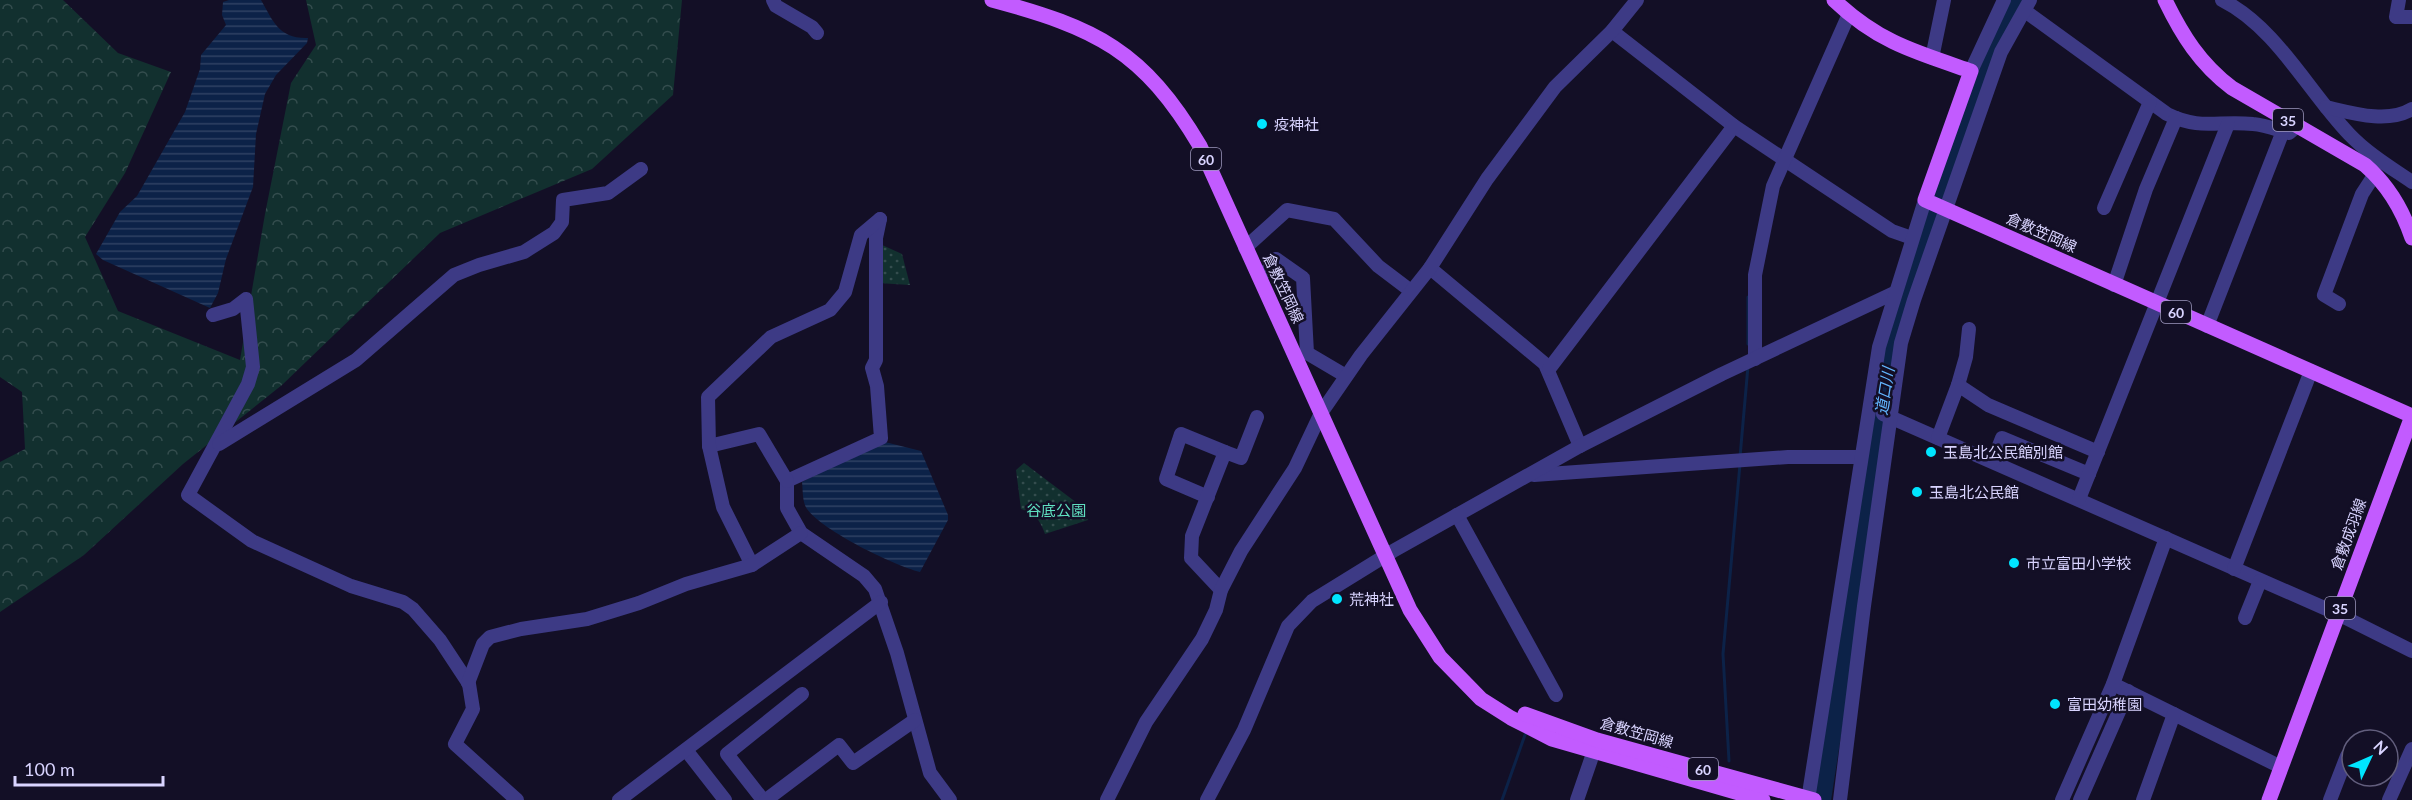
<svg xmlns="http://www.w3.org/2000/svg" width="2412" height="800" font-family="Lato,'Noto Sans JP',sans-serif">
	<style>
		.forest { fill: url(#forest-crowns) }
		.park { fill: url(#park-dots) }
		.water { fill: url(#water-rules) }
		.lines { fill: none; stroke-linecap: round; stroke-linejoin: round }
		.stream { stroke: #0c2248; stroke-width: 3 }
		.river { stroke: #0c2248; stroke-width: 18 }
		.minor { stroke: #3d3a85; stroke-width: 14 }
		.major { stroke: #c25bff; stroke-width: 15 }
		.poi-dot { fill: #00e5ff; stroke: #130f26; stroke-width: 2 }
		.labels { text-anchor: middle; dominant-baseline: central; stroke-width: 5; stroke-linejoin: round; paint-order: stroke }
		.shield { fill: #130f26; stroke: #9e99be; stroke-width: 1.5 }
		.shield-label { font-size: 14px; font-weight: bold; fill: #d9d4ff }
		.poi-label { font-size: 15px; fill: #d9d4ff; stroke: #130f26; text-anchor: start }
		.street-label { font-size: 15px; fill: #d9d4ff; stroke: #130f26 }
		.park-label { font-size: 15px; fill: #5fe0c0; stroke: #130f26 }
		.water-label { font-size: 16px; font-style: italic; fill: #62b6ff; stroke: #130f26 }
	</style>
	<defs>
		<pattern id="forest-crowns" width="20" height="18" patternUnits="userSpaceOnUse" patternTransform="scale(1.5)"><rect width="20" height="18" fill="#12302f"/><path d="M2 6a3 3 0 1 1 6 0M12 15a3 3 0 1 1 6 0" fill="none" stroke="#344d4e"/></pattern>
		<pattern id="park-dots" width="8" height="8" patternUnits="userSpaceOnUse" patternTransform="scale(1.5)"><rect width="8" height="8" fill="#12302f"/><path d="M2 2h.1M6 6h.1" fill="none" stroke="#344d4e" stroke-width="1.8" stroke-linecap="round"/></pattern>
		<pattern id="water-rules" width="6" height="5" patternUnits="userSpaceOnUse" patternTransform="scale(1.5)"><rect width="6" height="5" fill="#0c2248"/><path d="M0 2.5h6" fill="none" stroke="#2f4163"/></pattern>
	</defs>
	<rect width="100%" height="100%" fill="#130f26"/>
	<polygon class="forest" points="0,0 63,0 118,53 171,72 125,173 85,237 118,311 240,360 265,214 291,83 316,45 306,0 682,0 673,95 592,169 440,233 282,385 183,464 84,555 0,612 0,462 25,449 22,392 0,377"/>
	<g class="park">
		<polygon points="880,244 902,254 910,285 878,283"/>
		<path d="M1024,463L1081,506L1088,520L1045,534C1040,520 1035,513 1021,509L1016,470Z"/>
	</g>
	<g class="water">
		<path d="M229,0H261C273,21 279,39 308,38L307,43L276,75L265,94L256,134L253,187L226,259L218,293L210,308L103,260L96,254L120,212L137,196L185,112L200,69L201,55L226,25L222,15L223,2Z"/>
		<path d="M881,441L921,451L948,515V520L920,572C893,565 823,531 807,509C802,502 803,490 802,482Z"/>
	</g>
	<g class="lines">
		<g class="stream">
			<polyline points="1748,344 1748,297"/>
			<polyline points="1740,457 1748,366"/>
			<polyline points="1729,761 1723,654 1740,464"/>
			<polyline points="1502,800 1526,732"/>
		</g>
		<polyline class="river" points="1822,800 1877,443 1882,383 1908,290 1931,218 2016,0"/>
		<g class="minor">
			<polyline points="773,0 776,6 812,27 817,33"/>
			<path d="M2222,0C2276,27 2308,91 2349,134C2367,153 2390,167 2412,182"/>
			<polyline points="2399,0 2396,17 2412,17"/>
			<path d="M2025,11L2167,114C2202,131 2217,120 2253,124C2265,125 2278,130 2289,133L2297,126"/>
			<polyline points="1612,31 1734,126 1892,231 1912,238"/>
			<polyline points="1932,58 1944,0"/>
			<polyline points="1971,71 2004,0"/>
			<path d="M2326,107C2352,113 2388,124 2412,109"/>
			<polyline points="2104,208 2150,102"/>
			<polyline points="880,219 876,238 876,360 872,368 877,386 881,438 787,481 787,508 801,533 864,576 875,589 897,653 930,773 950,800"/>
			<polyline points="1245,248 1287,210 1334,219 1378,266 1411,291"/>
			<polyline points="1430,268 1545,364 1580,446"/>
			<polyline points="1266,272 1276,259 1303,278 1307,353 1346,376"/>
			<polyline points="2114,285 2146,189 2176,118"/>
			<polyline points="2339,304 2324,295 2362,194 2375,174"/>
			<polyline points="213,315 233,309 246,299 253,367 248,384 188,495 252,541 351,586 403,602 413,609 440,640 469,684 473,709 455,744 517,800"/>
			<polyline points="2207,326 2283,131"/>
			<polyline points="1755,359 1755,275 1773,186 1849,14"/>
			<polyline points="1549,369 1734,126"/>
			<polyline points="1958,385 1966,357 1969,329"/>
			<polyline points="1883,414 2338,614 2412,651"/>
			<polyline points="1938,438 1958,385 1988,405 2098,452"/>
			<polyline points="219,444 356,360 454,275 479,265 524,252 554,233 562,222 563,200 608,193 641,169"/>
			<polyline points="709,446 759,434 787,481"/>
			<polyline points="1993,461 2002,438 2089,474"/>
			<polyline points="1534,475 1788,457 1861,457"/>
			<polyline points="1208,497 1166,479 1181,434 1225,452"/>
			<polyline points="2079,499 2228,124"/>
			<polyline points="1457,515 1556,695"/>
			<polyline points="752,565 723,507 709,446 708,397 771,337 830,310 845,292 861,235 880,219"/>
			<polyline points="2234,569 2311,371"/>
			<polyline points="1221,590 1191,558 1192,536 1225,452 1241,458 1257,417"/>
			<polyline points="2245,618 2260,581"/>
			<polyline points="468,683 483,644 490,637 521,629 587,619 639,603 686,584 752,565 801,533"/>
			<polyline points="2113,684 2281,767"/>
			<polyline points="686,750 725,800"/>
			<polyline points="619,800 881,602"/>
			<polyline points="763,800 727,754 802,694"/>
			<polyline points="766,800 839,745 853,763 915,720"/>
			<polyline points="1107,800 1146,722 1202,639 1216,610 1221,590 1241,551 1295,468 1321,413 1361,355 1430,268 1487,179 1555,87 1612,31 1637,0"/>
			<polyline points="1207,800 1244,730 1288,626 1312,601 1393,551 1580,446 1722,374 1894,293"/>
			<polyline points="1577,800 1597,742"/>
			<polyline points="1808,800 1879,347 1925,200"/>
			<polyline points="1840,800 1864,606 1901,343 1914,300 2001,52 2030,0"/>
			<polyline points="2062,800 2113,684 2166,538"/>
			<polyline points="2080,800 2128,691"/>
			<polyline points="2143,800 2174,714"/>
			<polyline points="2330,800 2347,756"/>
			<polyline points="2389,800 2412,749"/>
		</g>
		<g class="major">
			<path d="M992,0C1096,28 1143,50 1200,146L1410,610L1440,657L1481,699L1511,718L1552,739L1763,800"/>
			<path d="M1834,0C1878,42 1915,52 1971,71L1925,200L2412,416L2269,800"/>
			<path d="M2165,0C2182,35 2200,64 2232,88L2365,165C2388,185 2402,208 2412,238"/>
			<polyline points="1525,714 1597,740 1814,800"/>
		</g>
	</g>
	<g class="poi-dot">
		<circle cx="1262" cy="124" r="6"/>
		<circle cx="1931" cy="452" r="6"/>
		<circle cx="1917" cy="492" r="6"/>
		<circle cx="2014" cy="563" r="6"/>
		<circle cx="1337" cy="599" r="6"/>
		<circle cx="2055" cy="704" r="6"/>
	</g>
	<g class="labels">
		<g class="shield">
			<rect x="2273" y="109" width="30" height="22" rx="4.5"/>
			<rect x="1191" y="148" width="30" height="22" rx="4.5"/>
			<rect x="2161" y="301" width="30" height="22" rx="4.5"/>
			<rect x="2325" y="597" width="30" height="22" rx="4.5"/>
			<rect x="1688" y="758" width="30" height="22" rx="4.5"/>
		</g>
		<g class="shield-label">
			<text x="2288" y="120">35</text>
			<text x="1206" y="159">60</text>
			<text x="2176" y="312">60</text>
			<text x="2340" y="608">35</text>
			<text x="1703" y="769">60</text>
		</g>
		<g class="poi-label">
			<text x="1274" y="124">疫神社</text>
			<text x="1943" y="452">玉島北公民館別館</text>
			<text x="1929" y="492">玉島北公民館</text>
			<text x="2026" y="563">市立富田小学校</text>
			<text x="1349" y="599">荒神社</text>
			<text x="2067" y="704">富田幼稚園</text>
		</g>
		<g class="street-label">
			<text transform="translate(2042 232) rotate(24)">倉敷笠岡線</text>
			<text transform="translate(1284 288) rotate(65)">倉敷笠岡線</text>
			<text transform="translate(2348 534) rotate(-70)">倉敷成羽線</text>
			<text transform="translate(1637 732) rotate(16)">倉敷笠岡線</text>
		</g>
		<g class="park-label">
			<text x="1056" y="510">谷底公園</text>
		</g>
		<g class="water-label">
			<text transform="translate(1884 391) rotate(-81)">道口川</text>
		</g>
	</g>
	<g transform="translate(2370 758) rotate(46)"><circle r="28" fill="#130f26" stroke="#625e7d" stroke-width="1.5"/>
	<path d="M0-4.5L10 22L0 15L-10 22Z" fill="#00e5ff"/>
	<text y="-9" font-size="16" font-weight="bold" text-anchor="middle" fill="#d9d4ff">N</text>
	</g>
	<path d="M15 776v9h148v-9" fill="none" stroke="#d9d4ff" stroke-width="3"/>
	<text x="24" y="776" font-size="18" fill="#d9d4ff" stroke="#130f26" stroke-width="4.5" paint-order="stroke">100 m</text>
</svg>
